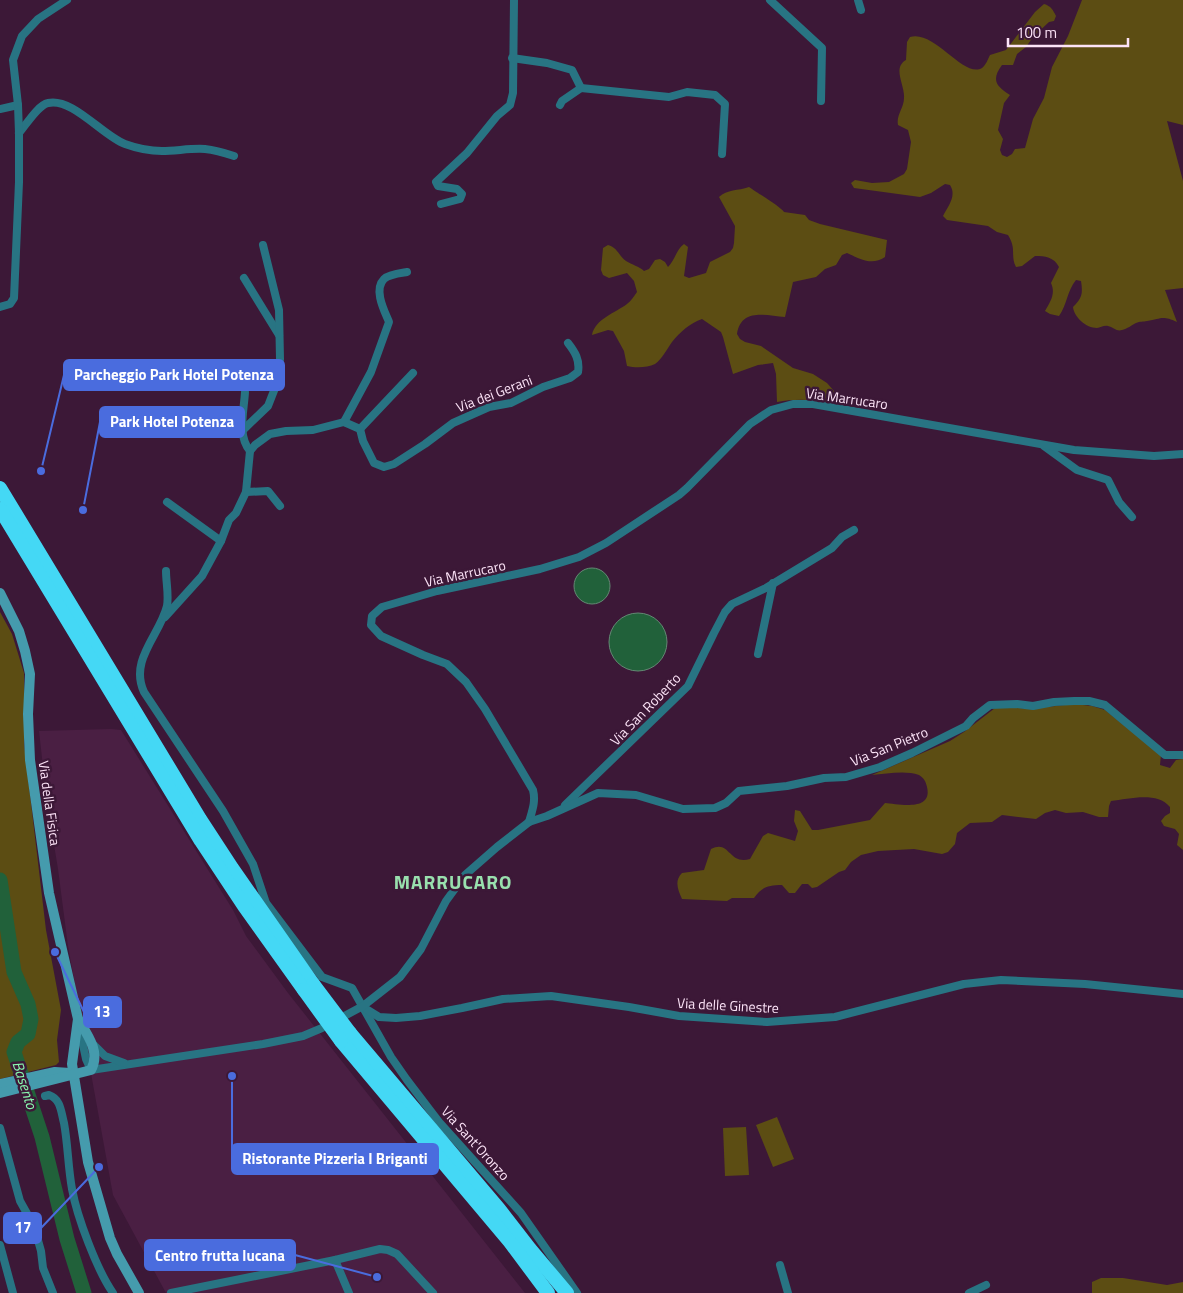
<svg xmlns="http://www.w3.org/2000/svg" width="1183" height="1293" font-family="'Titillium Web',sans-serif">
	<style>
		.built { fill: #4a1f43 }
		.green { fill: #5c4d13 }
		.water { fill: #21613a; stroke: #638873 }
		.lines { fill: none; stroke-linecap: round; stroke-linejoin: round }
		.river { stroke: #21613a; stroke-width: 15 }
		.street { stroke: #287483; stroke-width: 8 }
		.secondary { stroke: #459bad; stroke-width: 10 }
		.highway { stroke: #44d8f5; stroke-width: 14 }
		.highway-bridge { stroke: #44d8f5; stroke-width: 14 }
		.labels { text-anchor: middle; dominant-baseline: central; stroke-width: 5; stroke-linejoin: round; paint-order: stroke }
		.street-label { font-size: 14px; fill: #fce3f7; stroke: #3c1837 }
		.water-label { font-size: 15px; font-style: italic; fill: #8afab0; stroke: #3c1837 }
		.district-label { font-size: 19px; font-weight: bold; letter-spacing: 1px; fill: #99e0ae; stroke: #3c1837 }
		.leader { fill: none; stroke: #4a6cde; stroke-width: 2 }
		.callout-dot { fill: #4a6cde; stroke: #3c1837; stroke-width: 2 }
		.callout { fill: #4a6cde; stroke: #4a6cde; stroke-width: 2 }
		.callout-label { font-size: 15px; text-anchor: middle; font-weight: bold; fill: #fff }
	</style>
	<rect width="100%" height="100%" fill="#3c1837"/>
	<polygon class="built" points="111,729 121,730 233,910 246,936 288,993 525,1293 166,1293 113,1195 68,946 58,869 47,802 39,731"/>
	<g class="green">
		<path d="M1082,0H1183V125L1167,121L1183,181V288L1165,290L1177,322C1162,315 1161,319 1147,321C1143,322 1140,321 1136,323C1132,325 1127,329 1122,330C1117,332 1113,327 1108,326C1104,325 1100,328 1097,328C1086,328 1074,317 1073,307C1082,298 1083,294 1081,281L1076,280C1067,291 1067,305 1059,316L1050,314L1045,311C1050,302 1056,294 1051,283L1059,267C1054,257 1045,256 1035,256L1022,266L1016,267C1010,256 1017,249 1008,235L997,232L988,226L947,220L943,216C948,206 957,196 950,185L945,184L931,193L920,197L854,188L851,183L855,180L872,183L889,182L904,174L907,169L911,142L908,130L898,125C896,115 904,108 904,98C905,85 892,68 906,60L907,42L910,37C934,29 964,79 982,68C986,65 988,59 990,55L1006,50L1035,12L1044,4C1051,6 1053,10 1056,16L1054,21L1049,22L1033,37L1026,47L1017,54L1013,65H1002C991,80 996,86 1010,95L1004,103L998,130L1003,139L1000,150L1002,155L1007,157L1012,154L1015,149L1025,148L1033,119L1044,98L1052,67L1068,36Z"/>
		<path d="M749,187C756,192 781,207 784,212L805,215L809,220L820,224L887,240L885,257C872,266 860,259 847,253L842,255L836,265L825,269L816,277L793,282L785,317C765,315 741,308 737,334L740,339L745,342L761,346L793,368L813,374L827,383L841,399L840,404C819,400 798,398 777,402L776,374L773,363L758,365L733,374L723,337L721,332L702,319C690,323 680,332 672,342C667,349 662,359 655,364C647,368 635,368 627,366L624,351L613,331L608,330L592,335C595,319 615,313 627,304C631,301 634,296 637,292L634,281L627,273L609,278L603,275L601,270L603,248L608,245C617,247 619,256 626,261C632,265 639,266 644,271L649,269L655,260L660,259L665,262L668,267C675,260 676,250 684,244L688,247L684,276L689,278L706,273L710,262L730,252L733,248L734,243L735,226L719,197C727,189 738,191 749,187Z"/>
		<polygon points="0,612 12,634 24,673 24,744 46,930 61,1010 57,1040 59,1062 56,1065 0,1079"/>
		<path d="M1074,704L1092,706L1105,710L1161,755L1160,765L1170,768L1176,760L1183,759V850L1177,845L1179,834L1175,829L1164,826L1161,821L1165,816L1170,813V807C1157,791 1129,799 1111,801L1109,806L1108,817H1099L1083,812L1066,813L1055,810L1045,813L1036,819L1002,815L992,822L970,823L957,833L955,844L948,852L942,854L914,849L878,851L861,855L851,862L845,870L839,872L817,887L812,888L808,884H802L795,893H789L782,885C768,885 762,887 754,898H732L727,901L682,899C678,890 674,881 682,873L704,870L711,849C730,839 728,865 750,859L763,836L768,833L795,841L798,831L794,821L795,810L800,811L812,830H818L870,820L885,803C898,804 933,812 927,787C926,782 924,778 919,775C905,770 886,774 872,775L950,741L964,732L995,708L1005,706L1028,709Z"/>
		<polygon points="777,1117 794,1159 773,1167 756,1125"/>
		<polygon points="746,1127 749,1175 725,1176 723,1128"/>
		<polygon points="1101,1278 1123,1278 1167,1285 1183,1282 1183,1293 1092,1293 1092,1282"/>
	</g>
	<g class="water">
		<circle cx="592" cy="586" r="18"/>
		<circle cx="638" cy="642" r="29"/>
	</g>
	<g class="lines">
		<polyline class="river" points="0,880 14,972 28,1004 31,1019 28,1034 18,1042 14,1052 42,1137 67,1239 84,1293"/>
		<g class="street">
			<polyline points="770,0 822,48 821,101"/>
			<polyline points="858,0 861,10"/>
			<polyline points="512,58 547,63 572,70 581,88 562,101 560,105"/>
			<polyline points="581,88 669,97 687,92 715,95 725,104 722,154"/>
			<polyline points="0,109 18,105"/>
			<path d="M19,133C26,125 38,105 48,103C72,97 103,136 125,144C136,148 150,151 162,151C176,151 191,148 205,149C215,150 225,153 234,156"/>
			<polyline points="441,204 460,199 462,194 457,189 438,186 436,182 467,153 497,116 510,105 513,93 514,0"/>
			<polyline points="244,278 279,335"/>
			<polyline points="0,307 10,304 14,298 19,182 19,133 18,105 13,60 22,36 38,19 67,0"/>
			<path d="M245,392C244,411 237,436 250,451"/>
			<path d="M344,422L371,372L389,322C385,312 373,290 384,279C389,274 401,273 407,272"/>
			<polyline points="360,429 413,373"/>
			<polyline points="242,431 268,406 277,383 280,359 279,310 263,245"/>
			<polyline points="1044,446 1077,470 1108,480 1119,502 1132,517"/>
			<polyline points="246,492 268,491 280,506"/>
			<polyline points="167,502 221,541"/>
			<path d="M166,571C166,582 169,595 167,606C160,635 129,660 144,692L223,811L253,864L266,903L322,977L352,988L391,1057L407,1080L439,1122L521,1213L577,1293"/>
			<path d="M165,617L202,576L221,541L229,520L236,513L246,492L250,451L255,445L270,434L286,431L313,430L344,422L360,429L363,441L374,463L384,467L394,464L425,444L453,423L489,407L511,403L543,387L570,378L578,372C580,360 575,352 568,343"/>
			<polyline points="758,654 773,583"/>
			<polyline points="565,805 688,686 714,633 725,612 732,604 766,588 832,548 842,537 854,530"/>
			<path d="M529,822C532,811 536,802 533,790L485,709L466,682L447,664L423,655L381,636L371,625L372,616L382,607L437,591L540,569L579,557L606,543L679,495L687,488L750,424L771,410L793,404H813L847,410L1074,450L1154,456L1183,454"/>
			<polyline points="366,1009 379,1017 396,1018 420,1016 462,1008 503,999 551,996 629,1007 679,1016 767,1022 835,1017 964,984 1001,980 1085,984 1183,994"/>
			<polyline points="79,1026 86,1059 91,1070 263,1044 303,1036 322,1028 363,1006 400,977 421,949 446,901 465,875 497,847 529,822 547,816 598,793 636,795 683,809 715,808 726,803 739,791 787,786 824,778 846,777 880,767 912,753 966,726 973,718 990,705 1017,704 1033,706 1054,702 1074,701 1089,701 1105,705 1165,755 1183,755"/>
			<polyline points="94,1045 105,1056 124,1063"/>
			<path d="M45,1096L49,1095C61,1099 61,1112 64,1123C68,1145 68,1167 72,1189C77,1217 97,1270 113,1293"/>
			<polyline points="0,1128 20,1201 34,1226 41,1251 43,1268 53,1293"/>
			<polyline points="0,1245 13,1293"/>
			<polyline points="335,1260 349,1293"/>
			<polyline points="780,1265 788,1293"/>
			<polyline points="171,1293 335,1260 380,1249 388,1250 397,1254 433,1293"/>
			<polyline points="969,1293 986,1285"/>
		</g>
		<g class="secondary">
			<polyline points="0,593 19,631 25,651 30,674 28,714 30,760 49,893 78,1019 72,1064 88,1162 110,1238 117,1254 139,1293"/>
			<polyline points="0,1084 55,1072 70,1073"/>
			<path d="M0,1093L91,1070C101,1052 87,1034 78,1019"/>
		</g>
		<g class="highway">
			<polyline points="0,488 200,819 232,868 313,984"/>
			<polyline points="0,509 201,841 244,906 304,990"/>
			<polyline points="350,1033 499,1209 530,1249 567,1293"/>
			<polyline points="341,1041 510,1242 548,1293"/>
		</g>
		<g class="highway-bridge">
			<polyline points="313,984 350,1033"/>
			<polyline points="304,990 341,1041"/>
		</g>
	</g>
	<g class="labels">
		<g class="street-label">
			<text transform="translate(494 393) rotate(-21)">Via dei Gerani</text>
			<text transform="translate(847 398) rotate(8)">Via Marrucaro</text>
			<text transform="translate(465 573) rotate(-12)">Via Marrucaro</text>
			<text transform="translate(645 709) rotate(-46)">Via San Roberto</text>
			<text transform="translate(889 746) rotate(-22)">Via San Pietro</text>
			<text transform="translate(50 803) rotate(82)">Via della Fisica</text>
			<text transform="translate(728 1005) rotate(3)">Via delle Ginestre</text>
			<text transform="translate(476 1143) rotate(48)">Via Sant'Oronzo</text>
		</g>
		<g class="water-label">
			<text transform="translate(25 1085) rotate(72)">Basento</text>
		</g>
		<g class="district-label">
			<text x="453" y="881">MARRUCARO</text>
		</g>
	</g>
	<path class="leader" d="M41 471L64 375M83 510L100 422M55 952L84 1012M232 1076L232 1159M99 1167L41 1228M377 1277L295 1255"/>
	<g class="callout-dot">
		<circle cx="41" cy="471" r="5"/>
		<circle cx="83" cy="510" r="5"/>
		<circle cx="55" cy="952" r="5"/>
		<circle cx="232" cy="1076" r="5"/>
		<circle cx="99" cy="1167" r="5"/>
		<circle cx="377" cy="1277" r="5"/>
	</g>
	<g class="callout">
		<rect x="64" y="360" width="220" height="30" rx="5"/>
		<rect x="100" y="407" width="144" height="30" rx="5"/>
		<rect x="84" y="997" width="37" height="30" rx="5"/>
		<rect x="232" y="1144" width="206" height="30" rx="5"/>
		<rect x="4" y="1213" width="37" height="30" rx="5"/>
		<rect x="145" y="1240" width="150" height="30" rx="5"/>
	</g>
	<g class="callout-label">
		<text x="174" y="380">Parcheggio Park Hotel Potenza</text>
		<text x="172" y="427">Park Hotel Potenza</text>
		<text x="102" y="1017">13</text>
		<text x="335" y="1164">Ristorante Pizzeria I Briganti</text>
		<text x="23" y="1233">17</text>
		<text x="220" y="1261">Centro frutta lucana</text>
	</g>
	<path d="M1008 38v8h120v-8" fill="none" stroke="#fce3f7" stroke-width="2.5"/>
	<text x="1016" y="38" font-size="15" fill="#fce3f7" stroke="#3c1837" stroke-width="4" paint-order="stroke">100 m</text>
</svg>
